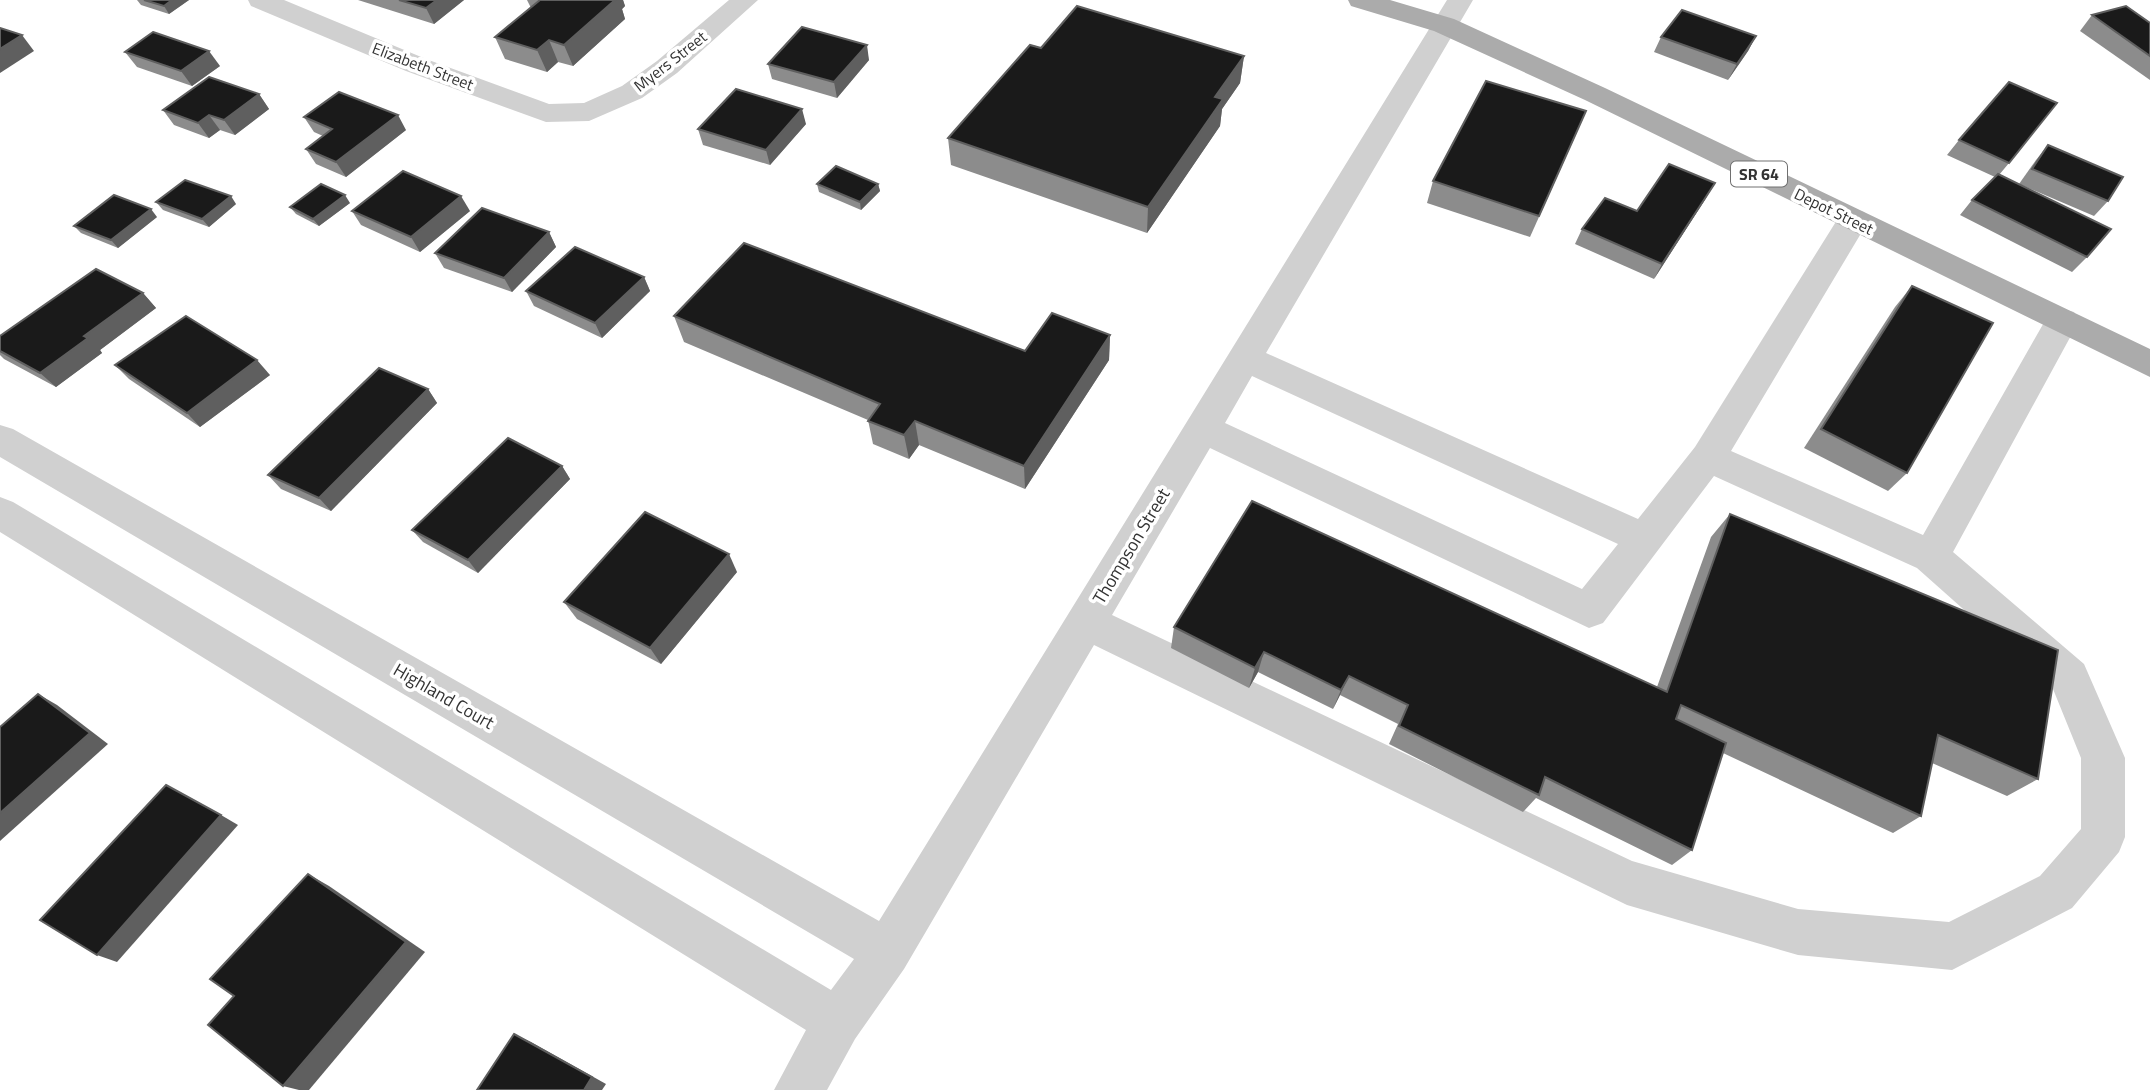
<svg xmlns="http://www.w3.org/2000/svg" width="2150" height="1090" font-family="'Titillium Web',sans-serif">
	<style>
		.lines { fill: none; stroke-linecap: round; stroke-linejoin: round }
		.minor { fill: #d0d0d0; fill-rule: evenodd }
		.major { fill: #ababab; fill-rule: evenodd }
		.wall { fill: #8c8c8c }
		.shaded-wall { fill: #5f5f5f }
		.building { fill: #1a1a1a; stroke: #5f5f5f; stroke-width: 2 }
		.labels { text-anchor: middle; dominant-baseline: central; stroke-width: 7; stroke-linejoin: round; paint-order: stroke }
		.far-street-label { font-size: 16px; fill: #333; stroke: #fff }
		.shield { fill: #fff; stroke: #707070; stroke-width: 2 }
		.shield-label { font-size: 16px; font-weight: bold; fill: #333 }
		.street-label { font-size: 18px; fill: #333; stroke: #fff }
	</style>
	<rect width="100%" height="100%" fill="#fff"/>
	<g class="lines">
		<g class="minor">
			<polygon points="248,0 284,0 426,59 549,104 584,103 622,86 657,61 729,0 758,0 677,73 642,98 589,121 546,122 406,71 251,6"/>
			<path d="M1447,0H1473L1266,353L1638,519L1695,447L1842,212L1853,209L1864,212L1869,220L1731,451L1923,535L2050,312L2062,309L2074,312L2079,321L1953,552L2084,664L2125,758V837L2119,852L2072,908L1952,970L1798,955L1627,905L1094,645L904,969L855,1039L827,1090H774L806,1030L0,532V497L13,502L831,990L854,959L0,457V425L13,429L879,921ZM1252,376L1618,544L1582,589L1225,423ZM1210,448L1589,628L1603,623L1714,476L1917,568L2053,689L2081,758V829L2040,876L1949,922L1798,909L1632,861L1112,615Z"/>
		</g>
		<polygon class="major" points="1348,0 1390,0 1454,19 1605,88 2150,349 2150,377 1585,100 1434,31 1351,6"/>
	</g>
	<g class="wall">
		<polygon points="137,0 189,0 169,14 141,5"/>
		<polygon points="358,0 464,0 434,24"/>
		<polygon points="527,0 623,0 625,6 622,9 625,19 573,66 558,62 547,72 505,59 495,37 531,8"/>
		<polygon points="2092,15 2150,23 2150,80 2080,31"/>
		<polygon points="1756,36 1748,51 1728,80 1654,52 1661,37"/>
		<polygon points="125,52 220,66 192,86 137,67"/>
		<polygon points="1244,56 1240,83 1222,109 1220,126 1147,233 951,165 948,138"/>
		<polygon points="869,60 837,98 772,79 768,64"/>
		<polygon points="259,94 269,109 235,135 220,130 209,138 174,125 163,110"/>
		<polygon points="304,117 406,130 346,177 316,164 306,149 323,136 314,132"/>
		<polygon points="806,124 770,165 703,145 698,129"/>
		<polygon points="1577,132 1530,237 1427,203 1433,181"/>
		<polygon points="1959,140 2009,163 1999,175 2087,257 2072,272 1960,215 1972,200 1995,177 1947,155"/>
		<polygon points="2048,145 2108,201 2094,216 2019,184 2036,160"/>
		<polygon points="817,184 878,184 880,191 861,210 819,192"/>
		<polygon points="1706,198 1654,279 1575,244 1582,229 1637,211"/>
		<polygon points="156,202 236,204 209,227 163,210"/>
		<polygon points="350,203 319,226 296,214 290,207"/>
		<polygon points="352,211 470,211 420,252 361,225"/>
		<polygon points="157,217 118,248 81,233 74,226"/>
		<polygon points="549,232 556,247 512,292 444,268 435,253"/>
		<polygon points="644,277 650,291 602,338 534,306 526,291"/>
		<polygon points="1912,286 1907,473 1888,491 1804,448 1895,307"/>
		<polygon points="143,293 156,308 100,350 102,353 56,387 4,359 0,355 0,336"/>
		<polygon points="674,316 1025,351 1110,335 1109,360 1025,489 919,445 909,459 873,444 868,420 684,342"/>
		<polygon points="115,365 270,375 200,427 129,379"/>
		<polygon points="428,389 437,403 331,511 281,489 268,475"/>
		<polygon points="562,466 570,479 478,573 423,542 412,530"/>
		<polygon points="1730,514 2038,779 2007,796 1932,763 1921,816 1893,833 1723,753 1692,850 1672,865 1536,798 1523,812 1389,744 1398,724 1340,695 1333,709 1258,672 1249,688 1171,648 1174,627 1657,687 1711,537"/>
		<polygon points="737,572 661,664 577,619 564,602"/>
	</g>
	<g class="shaded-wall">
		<polygon points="172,0 189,0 169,14 164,6"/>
		<polygon points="437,0 464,0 434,24 426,8"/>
		<polygon points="608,0 623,0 625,6 622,9 625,19 573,66 564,45"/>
		<polygon points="22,35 34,51 0,73 0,49"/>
		<polygon points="1756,36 1748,51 1728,80 1737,64"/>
		<polygon points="549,40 558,62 547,72 537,50"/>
		<polygon points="867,45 869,60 837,98 834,82"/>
		<polygon points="209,51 220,66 192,86 181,71"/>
		<polygon points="1244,56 1240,83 1222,109 1220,126 1147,233 1148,207 1215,97"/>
		<polygon points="259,94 269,109 235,135 224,120"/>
		<polygon points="802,109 806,124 770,165 766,150"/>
		<polygon points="209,115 220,130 209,138 198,123"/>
		<polygon points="398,115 406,130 346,177 336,162"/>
		<polygon points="1715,183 1706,198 1654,279 1662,264"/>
		<polygon points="878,184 880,191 861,210 860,202"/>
		<polygon points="345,195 350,203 319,226 313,219"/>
		<polygon points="231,196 236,204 209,227 202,219"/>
		<polygon points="461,196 470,211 420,252 411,237"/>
		<polygon points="151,209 157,217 118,248 111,240"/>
		<polygon points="549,232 556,247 512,292 504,278"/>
		<polygon points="644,277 650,291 602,338 595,323"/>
		<polygon points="143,293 156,308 100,350 102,353 56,387 40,373 84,336"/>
		<polygon points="1110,335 1109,360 1025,489 1024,466"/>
		<polygon points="257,360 270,375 200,427 187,413"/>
		<polygon points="428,389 437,403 331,511 319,498"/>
		<polygon points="915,421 919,445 909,459 904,435"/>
		<polygon points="562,466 570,479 478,573 468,560"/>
		<polygon points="729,554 737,572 661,664 650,648"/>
		<polygon points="1264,652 1258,672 1249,688 1255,668"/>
		<polygon points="1349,676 1340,695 1333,709 1341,690"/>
		<polygon points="38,694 57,705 108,744 0,841 0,813"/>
		<polygon points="221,815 238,825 117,962 97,955"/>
		<polygon points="308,874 329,886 425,952 309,1090 299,1090 283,1086"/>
		<polygon points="514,1034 531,1042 606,1084 602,1090 584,1090"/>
	</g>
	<g class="building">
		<polygon points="144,0 172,0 164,6"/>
		<polygon points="399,0 437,0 426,8"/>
		<polygon points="540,0 615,0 564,45 549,40 537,50 495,37"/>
		<polygon points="1077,6 1244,56 1215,97 1223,99 1148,207 948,138 1030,45 1041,48"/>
		<polygon points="2126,6 2150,23 2150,56 2092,15"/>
		<polygon points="1682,10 1756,36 1737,64 1661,37"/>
		<polygon points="802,27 867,45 834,82 768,64"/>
		<polygon points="0,28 22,35 0,49"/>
		<polygon points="153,32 209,51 181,71 125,52"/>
		<polygon points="209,77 259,94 224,120 209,115 198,123 163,110"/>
		<polygon points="1486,81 1586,111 1539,216 1433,181"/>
		<polygon points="2009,82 2057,103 2009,163 1959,140"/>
		<polygon points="736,89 802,109 766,150 698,129"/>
		<polygon points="339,92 398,115 336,162 306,149 332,129 304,117"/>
		<polygon points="2048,145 2123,177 2108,201 2032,169"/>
		<polygon points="1669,164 1715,183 1662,264 1582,229 1605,198 1637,211"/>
		<polygon points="836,166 878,184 860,202 817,184"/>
		<polygon points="403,171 461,196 411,237 352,211"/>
		<polygon points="1998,174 2111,229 2087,257 1972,200"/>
		<polygon points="185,180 231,196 202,219 156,202"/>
		<polygon points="321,184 345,195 313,219 290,207"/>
		<polygon points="114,195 151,209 111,240 74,226"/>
		<polygon points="482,208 549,232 504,278 435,253"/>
		<polygon points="744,243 1025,351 1052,313 1110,335 1024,466 915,421 904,435 868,421 880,404 674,316"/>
		<polygon points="575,247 644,277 595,323 526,291"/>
		<polygon points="96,269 143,293 84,336 88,338 40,373 0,351 0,336"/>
		<polygon points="1912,286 1993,323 1907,473 1821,429"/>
		<polygon points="186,316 257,360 187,413 115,365"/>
		<polygon points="379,368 428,389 319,498 268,475"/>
		<polygon points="508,438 562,466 468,560 412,530"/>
		<polygon points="1252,501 1667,692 1730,514 2058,650 2038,779 1938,735 1921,816 1681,705 1676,719 1726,743 1692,850 1545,777 1539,795 1399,726 1408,705 1349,676 1341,690 1264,652 1255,668 1174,627"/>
		<polygon points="645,512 729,554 650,648 564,602"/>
		<polygon points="38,694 90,733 0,813 0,727"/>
		<polygon points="166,785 221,815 97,955 40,920"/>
		<polygon points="308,874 406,942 283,1086 208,1025 234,996 210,979"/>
		<polygon points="514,1034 592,1077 584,1090 477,1090"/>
	</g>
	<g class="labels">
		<g class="far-street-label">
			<text transform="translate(670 61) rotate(-38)">Myers Street</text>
			<text transform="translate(423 66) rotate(21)">Elizabeth Street</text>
			<text transform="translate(1834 211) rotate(26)">Depot Street</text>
		</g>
		<rect class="shield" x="1731" y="161.5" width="56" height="25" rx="5"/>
		<g class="shield-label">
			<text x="1759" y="174">SR 64</text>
		</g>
		<g class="street-label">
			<text transform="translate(1131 546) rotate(-59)">Thompson Street</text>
			<text transform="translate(444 696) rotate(30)">Highland Court</text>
		</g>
	</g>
</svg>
